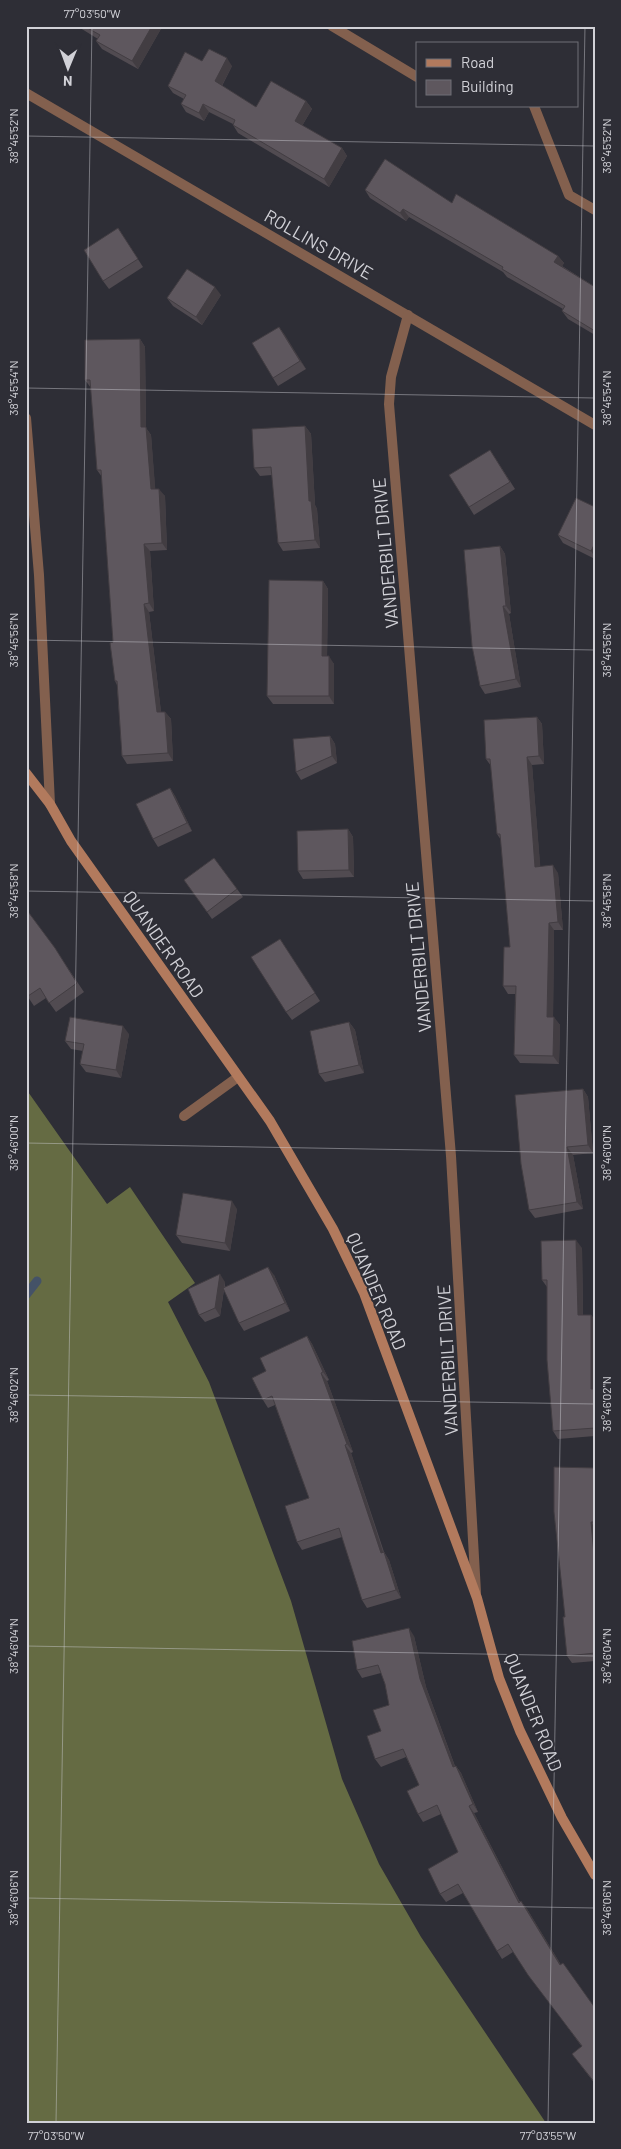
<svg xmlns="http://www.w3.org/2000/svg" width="621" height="2149" font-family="Barlow,sans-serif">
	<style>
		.forest { fill: #656b43 }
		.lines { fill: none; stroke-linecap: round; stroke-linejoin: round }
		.stream { stroke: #445267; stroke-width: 9 }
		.lane { stroke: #83604e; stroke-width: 10 }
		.street { stroke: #83604e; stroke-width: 10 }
		.secondary { stroke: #b27a5d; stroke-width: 10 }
		.wall { fill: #514b51 }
		.shaded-wall { fill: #423d42 }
		.building { fill: #5e575e; stroke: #423d42 }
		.ticks { fill: none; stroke: #d1d1d7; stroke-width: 1; stroke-opacity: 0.45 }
		.labels { text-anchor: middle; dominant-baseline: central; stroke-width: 4; stroke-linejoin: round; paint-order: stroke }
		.street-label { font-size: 18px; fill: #d1d1d7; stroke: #2e2e36 }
		.neatline { fill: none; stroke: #d1d1d7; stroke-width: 2 }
		.ticks-label { font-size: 12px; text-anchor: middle; fill: #d1d1d7 }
	</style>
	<rect width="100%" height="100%" fill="#2e2e36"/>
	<polygon class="forest" points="26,1089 107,1204 130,1187 195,1283 168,1302 209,1382 291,1601 342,1779 379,1864 421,1937 546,2123 26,2123"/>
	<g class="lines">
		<polyline class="stream" points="26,1295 37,1281"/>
		<polyline class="lane" points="534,106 569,195 595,210"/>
		<g class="street">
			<polyline points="332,26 417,77"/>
			<polyline points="26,93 595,425"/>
			<polyline points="408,315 391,377 389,404 451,1156 476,1592"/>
			<polyline points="26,418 39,575 50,804"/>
			<polyline points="184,1116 238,1077"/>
		</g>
		<polyline class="secondary" points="26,773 50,804 71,841 270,1121 333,1229 364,1293 477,1598 499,1678 520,1731 562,1818 595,1875"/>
	</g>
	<g class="wall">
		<polygon points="77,26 162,26 162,27 138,69 102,49 96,41 98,39"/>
		<polygon points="202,61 232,66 222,86 256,107 306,101 312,109 302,126 342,148 347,156 329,187 238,133 233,125 233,124 209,112 204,121 186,112 181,104 184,99 173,93 168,86"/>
		<polygon points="365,190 452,203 558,256 564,263 562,266 595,287 595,335 568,319 562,311 563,309 507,277 503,272 409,217 406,221 370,198"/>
		<polygon points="118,228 143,267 109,289 103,281"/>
		<polygon points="221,295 202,325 173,306 167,298"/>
		<polygon points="279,327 306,369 278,386 273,378"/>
		<polygon points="140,339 145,347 146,428 151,435 155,489 165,496 167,550 150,551 154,611 149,612 161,712 165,712 171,719 173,761 127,764 122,756 117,685 115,681 113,642 102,477 97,470 91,388 85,380"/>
		<polygon points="305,426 311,434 315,505 317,509 320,548 283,551 278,543 272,475 260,476 254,468"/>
		<polygon points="490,450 515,489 474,515 469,507"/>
		<polygon points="595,507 595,559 563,543 558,535"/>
		<polygon points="500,546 505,554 511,613 509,614 521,687 485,694 480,686"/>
		<polygon points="323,581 328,589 327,656 334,664 334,704 273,704 267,696"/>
		<polygon points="537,717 542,724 544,764 532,765 540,866 558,873 563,930 554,930 553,1017 560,1025 559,1064 520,1063 514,1055 515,994 508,994 503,986 510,947 501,840 497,834 491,766 486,759"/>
		<polygon points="330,736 335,744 337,763 301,780 296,772"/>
		<polygon points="170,788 175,796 192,831 158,847 153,839"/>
		<polygon points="348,829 353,837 354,877 303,879 298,871"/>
		<polygon points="214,858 243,897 212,919 184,880"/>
		<polygon points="280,939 320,1001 292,1020 286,1012"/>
		<polygon points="61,958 84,992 56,1012 46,998 34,1006 26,994"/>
		<polygon points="349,1022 355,1030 364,1073 325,1082 319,1074"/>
		<polygon points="129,1034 121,1078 86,1072 80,1064 83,1051 71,1049 65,1041"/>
		<polygon points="583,1089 588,1097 593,1153 573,1155 583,1209 535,1218 529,1210"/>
		<polygon points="237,1209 230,1251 182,1243 176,1235"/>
		<polygon points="582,1248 583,1315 591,1315 595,1320 595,1436 558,1439 553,1431 547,1287 542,1280"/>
		<polygon points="274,1275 290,1311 244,1331 239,1323 224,1290 220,1316 205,1322 199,1315 225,1282 225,1287"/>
		<polygon points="307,1336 312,1344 329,1380 327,1381 353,1452 351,1453 384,1552 389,1560 401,1598 367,1608 362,1600 342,1537 302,1550 297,1542 309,1498 275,1405 268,1408 263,1400 266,1371"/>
		<polygon points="595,1468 595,1661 572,1663 567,1656 565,1617"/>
		<polygon points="414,1636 426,1687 455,1766 456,1766 461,1773 478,1812 474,1813 520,1902 527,1909 561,1965 595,2008 595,2084 572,2054 582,2047 513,1952 502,1959 497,1951 463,1893 446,1902 440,1894 458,1852 441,1814 423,1822 418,1814 419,1785 406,1757 381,1767 375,1759 381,1731 389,1705 385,1684 381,1673 362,1678 357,1670"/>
	</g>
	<g class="shaded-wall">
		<polygon points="152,26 162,27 138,69 132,61"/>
		<polygon points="227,58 232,66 220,89 215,81"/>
		<polygon points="306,101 312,109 300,129 295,121"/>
		<polygon points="203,104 209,112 204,121 199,113"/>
		<polygon points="342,148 347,156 329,187 324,179"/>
		<polygon points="403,209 409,217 406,221 400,213"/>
		<polygon points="558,256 564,263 560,270 554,262"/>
		<polygon points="215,287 221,295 202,325 196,317"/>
		<polygon points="279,327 285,335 306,369 300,361"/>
		<polygon points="140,339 145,347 146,428 151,435 156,497 151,489 141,427"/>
		<polygon points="305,426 311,434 315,505 317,509 320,548 315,540 309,501"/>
		<polygon points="159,489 165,496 167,550 162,543"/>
		<polygon points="595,543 595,557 591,551"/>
		<polygon points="144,544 150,551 154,611 149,603"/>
		<polygon points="500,546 505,554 511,613 506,606"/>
		<polygon points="323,581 328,589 327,664 322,656"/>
		<polygon points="144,604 149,612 162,720 157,712"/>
		<polygon points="503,606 509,614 521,687 516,679"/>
		<polygon points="329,656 334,664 334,704 329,696"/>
		<polygon points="165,712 171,719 173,761 168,753"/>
		<polygon points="537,717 542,724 544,764 539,756"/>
		<polygon points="330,736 335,744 337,763 332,756"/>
		<polygon points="527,757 532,765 541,874 535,867"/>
		<polygon points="170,788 175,796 192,831 187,823"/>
		<polygon points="348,829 353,837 354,877 349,870"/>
		<polygon points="553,865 558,873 563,930 558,922"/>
		<polygon points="549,923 554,930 553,1025 547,1017"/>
		<polygon points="554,1017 560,1025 559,1064 553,1056"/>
		<polygon points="349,1022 355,1030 364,1073 359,1065"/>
		<polygon points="123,1026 129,1034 121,1078 116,1070"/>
		<polygon points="583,1089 588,1097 593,1153 588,1145"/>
		<polygon points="567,1147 573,1155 583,1209 577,1202"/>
		<polygon points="232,1201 237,1209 230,1251 225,1243"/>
		<polygon points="576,1240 582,1248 583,1322 578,1315"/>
		<polygon points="268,1267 274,1275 290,1311 285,1303"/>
		<polygon points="220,1274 225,1282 220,1316 215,1308"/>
		<polygon points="591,1315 595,1320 595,1395 591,1389"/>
		<polygon points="307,1336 312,1344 329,1380 323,1372"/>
		<polygon points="321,1373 327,1381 353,1452 347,1444"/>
		<polygon points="345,1445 351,1453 386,1561 381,1553"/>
		<polygon points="591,1522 595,1528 595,1565"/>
		<polygon points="384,1552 389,1560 401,1598 396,1590"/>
		<polygon points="409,1628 414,1636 426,1687 458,1775 453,1767 420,1679"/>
		<polygon points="456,1766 461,1773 478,1812 473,1804"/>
		<polygon points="469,1806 474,1813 524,1911 519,1903"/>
		<polygon points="521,1901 527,1909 566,1973 560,1965"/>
	</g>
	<g class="building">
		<polygon points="84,26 152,26 132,61 96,41 100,35"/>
		<polygon points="209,49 227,58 215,81 256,107 271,81 306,101 295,121 342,148 324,179 233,125 235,120 203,104 199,113 181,104 186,95 168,86 185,52 202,61"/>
		<polygon points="385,159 452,203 456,194 558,256 554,262 595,287 595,331 562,311 565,306 502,269 503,267 403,209 400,213 365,190"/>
		<polygon points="118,228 138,259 103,281 84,250"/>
		<polygon points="187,269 215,287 196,317 167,298"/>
		<polygon points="279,327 300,361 273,378 252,343"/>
		<polygon points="140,339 141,427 146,427 151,489 159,489 162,543 144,544 149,603 144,604 157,712 165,712 168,753 122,756 117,681 115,681 110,643 113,642 101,470 97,470 90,380 85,380 85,340"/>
		<polygon points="305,426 309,501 311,501 315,540 278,543 271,467 254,468 252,429"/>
		<polygon points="490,450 510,482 469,507 449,475"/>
		<polygon points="576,498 595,507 595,543 591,551 558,535"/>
		<polygon points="500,546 506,606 503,606 516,679 480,686 472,646 464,550"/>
		<polygon points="269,580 323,581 322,656 329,656 329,696 267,696"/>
		<polygon points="537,717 539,756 527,757 535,867 553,865 558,922 549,923 547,1017 554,1017 553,1056 514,1055 516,986 503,986 504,947 510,947 500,834 497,834 490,759 486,759 484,720"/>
		<polygon points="330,736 332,756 296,772 293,739"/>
		<polygon points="170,788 187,823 153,839 136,804"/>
		<polygon points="348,829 349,870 298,871 297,831"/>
		<polygon points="214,858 237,889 207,912 184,880"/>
		<polygon points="26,909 55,948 77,983 49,1003 40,988 28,996 26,994"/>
		<polygon points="280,939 315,993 286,1012 251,957"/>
		<polygon points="70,1017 123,1026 116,1070 80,1064 84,1044 65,1041"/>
		<polygon points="349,1022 359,1065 319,1074 310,1031"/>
		<polygon points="583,1089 588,1145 567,1147 577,1202 529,1210 521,1164 515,1095"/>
		<polygon points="183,1193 232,1201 225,1243 176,1235"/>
		<polygon points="576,1240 578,1315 591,1315 591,1389 595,1389 595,1428 553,1431 547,1360 547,1280 542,1280 541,1241"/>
		<polygon points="268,1267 285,1303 239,1323 223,1288"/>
		<polygon points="220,1274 215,1308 199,1315 188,1289"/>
		<polygon points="307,1336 323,1372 321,1373 347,1444 345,1445 381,1553 384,1552 396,1590 362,1600 339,1528 297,1542 285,1506 309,1498 272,1396 263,1400 252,1378 266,1371 260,1358"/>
		<polygon points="554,1467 595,1468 595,1522 591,1522 595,1565 595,1653 567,1656 563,1617 565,1617 554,1512"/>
		<polygon points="409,1628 420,1679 453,1767 456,1766 473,1804 469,1806 519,1903 521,1901 560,1965 563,1963 595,2008 595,2083 572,2054 582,2046 528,1975 508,1944 497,1951 458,1884 440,1894 428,1869 458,1852 437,1805 418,1814 407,1791 419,1785 403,1749 375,1759 367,1736 381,1731 373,1710 389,1705 385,1684 378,1665 357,1670 352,1641"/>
	</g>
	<path class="ticks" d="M26,136L595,146M26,388L595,398M26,640L595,650M26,891L595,901M26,1143L595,1153M26,1395L595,1404M26,1646L595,1656M26,1898L595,1908M56,2123L92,26M548,2123L585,26"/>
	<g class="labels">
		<g class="street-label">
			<text transform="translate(319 244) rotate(30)">ROLLINS DRIVE</text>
			<text transform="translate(385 553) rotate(-95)">VANDERBILT DRIVE</text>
			<text transform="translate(164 944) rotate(55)">QUANDER ROAD</text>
			<text transform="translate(418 957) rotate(-95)">VANDERBILT DRIVE</text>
			<text transform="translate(377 1291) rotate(67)">QUANDER ROAD</text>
			<text transform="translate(447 1360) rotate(-93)">VANDERBILT DRIVE</text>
			<text transform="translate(534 1712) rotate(68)">QUANDER ROAD</text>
		</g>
	</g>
	<rect width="621" height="2149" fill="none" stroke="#2e2e36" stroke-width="55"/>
	<rect x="416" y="42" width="162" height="65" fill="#2e2e36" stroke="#6f6f76"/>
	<rect x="426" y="59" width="25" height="8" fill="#b27a5d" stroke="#6f6f76"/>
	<text x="461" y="68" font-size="15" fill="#d1d1d7">Road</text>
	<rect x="426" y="80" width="25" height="15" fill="#5e575e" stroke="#6f6f76"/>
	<text x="461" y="92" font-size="15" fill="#d1d1d7">Building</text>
	<g transform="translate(68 68) rotate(181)" stroke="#2e2e36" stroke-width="4" paint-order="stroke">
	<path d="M0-4L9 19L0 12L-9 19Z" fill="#d1d1d7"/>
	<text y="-8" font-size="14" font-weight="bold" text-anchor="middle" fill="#d1d1d7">N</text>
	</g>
	<rect x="28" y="28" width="566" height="2094" class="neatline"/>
	<g class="ticks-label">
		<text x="92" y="18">77°03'50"W</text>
		<text transform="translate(14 136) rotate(-90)" y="4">38°45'52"N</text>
		<text transform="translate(607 146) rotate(-90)" y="4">38°45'52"N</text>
		<text transform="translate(14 388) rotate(-90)" y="4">38°45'54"N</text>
		<text transform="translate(607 398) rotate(-90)" y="4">38°45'54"N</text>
		<text transform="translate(14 640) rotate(-90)" y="4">38°45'56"N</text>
		<text transform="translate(607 650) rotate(-90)" y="4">38°45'56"N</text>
		<text transform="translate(14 891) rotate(-90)" y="4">38°45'58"N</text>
		<text transform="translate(607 901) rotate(-90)" y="4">38°45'58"N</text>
		<text transform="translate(14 1143) rotate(-90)" y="4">38°46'00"N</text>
		<text transform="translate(607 1153) rotate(-90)" y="4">38°46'00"N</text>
		<text transform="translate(14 1395) rotate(-90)" y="4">38°46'02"N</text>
		<text transform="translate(607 1404) rotate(-90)" y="4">38°46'02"N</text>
		<text transform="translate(14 1646) rotate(-90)" y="4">38°46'04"N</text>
		<text transform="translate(607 1656) rotate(-90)" y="4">38°46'04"N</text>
		<text transform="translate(14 1898) rotate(-90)" y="4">38°46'06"N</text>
		<text transform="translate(607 1908) rotate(-90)" y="4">38°46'06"N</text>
		<text x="56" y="2140">77°03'50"W</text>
		<text x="548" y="2140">77°03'55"W</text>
	</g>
</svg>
